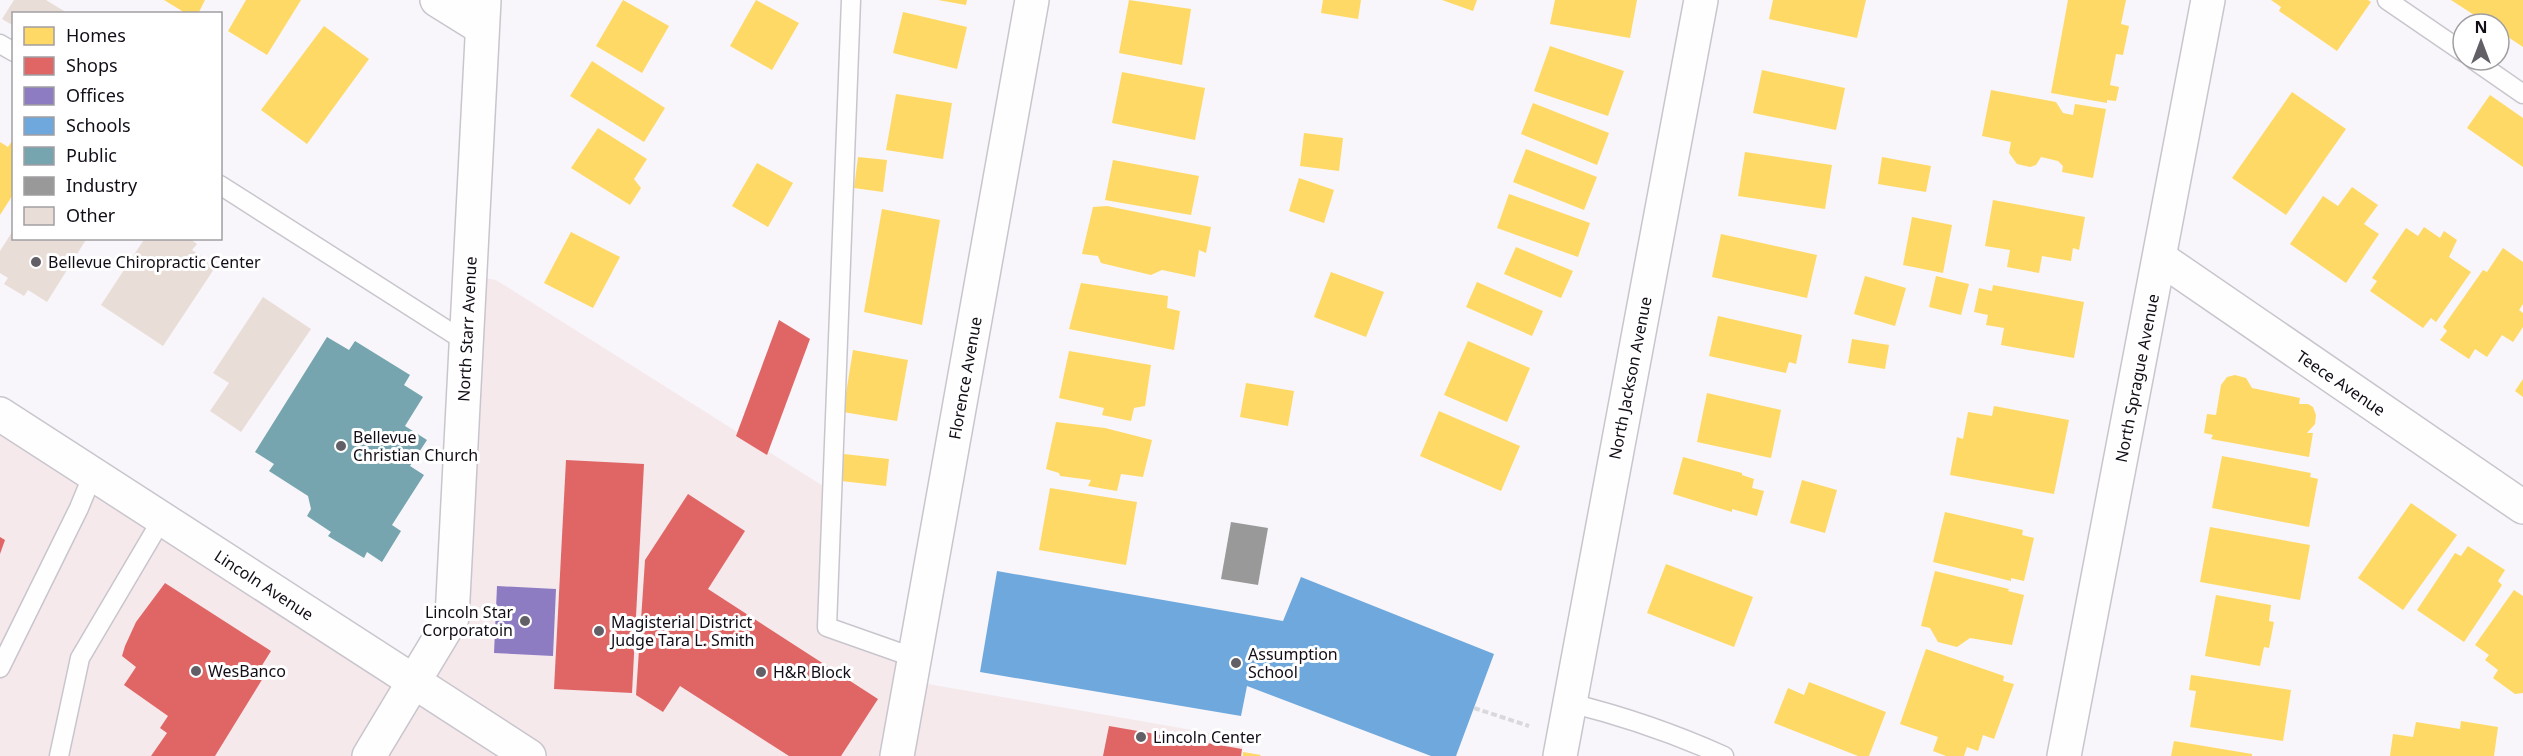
<svg xmlns="http://www.w3.org/2000/svg" width="2523" height="756" font-family="'Noto Sans',sans-serif">
	<style>
		.commercial { fill: #f5e9ec }
		.homes { fill: #ffd966 }
		.shops { fill: #e06666 }
		.offices { fill: #8e7cc3 }
		.schools { fill: #6fa8dc }
		.public { fill: #76a5af }
		.industry { fill: #999 }
		.building { fill: #e9ddd7 }
		.lines { fill: none; stroke-linecap: round; stroke-linejoin: round }
		.service-casing { stroke: #c9c5cd; stroke-width: 21 }
		.minor-casing { stroke: #c9c5cd; stroke-width: 36 }
		.tertiary-casing { stroke: #c9c5cd; stroke-width: 36 }
		.path { stroke: #d9d8da; stroke-width: 4; stroke-dasharray: 6 3; stroke-linecap: butt }
		.service { stroke: #fefefe; stroke-width: 18 }
		.minor { stroke: #fefefe; stroke-width: 33 }
		.tertiary { stroke: #fefefe; stroke-width: 33 }
		.poi-dot { fill: #635f66; stroke: #fff; stroke-width: 2 }
		.labels { text-anchor: middle; dominant-baseline: central; stroke-width: 6; stroke-linejoin: round; paint-order: stroke }
		.poi-label { font-size: 16px; fill: #130d17; stroke: #fff; text-anchor: start }
		.street-label { font-size: 16px; fill: #130d17; stroke: #fff }
	</style>
	<rect width="100%" height="100%" fill="#f8f6fa"/>
	<polygon class="commercial" points="470,275 496,280 831,491 827,628 915,658 911,681 1244,739 1242,756 0,756 0,414 414,683 452,618"/>
	<g class="homes">
		<polygon points="164,0 205,0 198,14 187,14"/>
		<polygon points="246,0 301,0 267,55 228,31"/>
		<polygon points="623,0 669,26 642,73 596,46"/>
		<polygon points="756,0 799,23 772,70 730,46"/>
		<polygon points="938,0 967,0 966,5"/>
		<polygon points="1129,0 1191,9 1182,65 1119,53"/>
		<polygon points="1323,0 1361,0 1358,19 1321,13"/>
		<polygon points="1442,0 1477,0 1473,11"/>
		<polygon points="1555,0 1637,0 1630,38 1550,24"/>
		<polygon points="1773,0 1866,0 1857,38 1769,19"/>
		<polygon points="2068,0 2126,0 2121,24 2129,26 2123,55 2116,54 2110,85 2119,87 2116,101 2107,100 2107,103 2051,93"/>
		<polygon points="2271,0 2368,0 2371,2 2337,51 2279,11 2281,7"/>
		<polygon points="2451,0 2523,0 2523,47 2499,31 2499,24 2488,24"/>
		<polygon points="903,12 967,27 957,69 893,53"/>
		<polygon points="324,26 369,59 307,144 261,110"/>
		<polygon points="1550,46 1624,71 1608,116 1534,91"/>
		<polygon points="592,61 665,108 644,142 570,96"/>
		<polygon points="1762,70 1845,88 1836,130 1753,113"/>
		<polygon points="1122,72 1205,88 1195,140 1112,123"/>
		<polygon points="1991,90 2056,102 2063,113 2073,115 2075,104 2106,109 2093,178 2062,172 2063,166 2058,161 2041,157 2036,165 2030,167 2017,164 2009,153 2011,142 1982,136"/>
		<polygon points="2292,92 2346,129 2286,215 2232,178"/>
		<polygon points="896,94 952,103 943,159 886,150"/>
		<polygon points="2490,95 2523,118 2523,167 2467,128"/>
		<polygon points="1533,103 1609,133 1597,165 1521,134"/>
		<polygon points="598,128 647,159 634,179 641,188 630,205 571,168"/>
		<polygon points="1304,133 1343,138 1339,171 1300,166"/>
		<polygon points="12,141 14,193 0,215 0,142 8,147"/>
		<polygon points="1526,149 1597,177 1584,210 1513,182"/>
		<polygon points="1745,152 1832,165 1825,209 1738,196"/>
		<polygon points="858,157 887,160 883,192 854,188"/>
		<polygon points="1882,157 1931,166 1926,192 1878,184"/>
		<polygon points="1113,160 1199,176 1191,215 1105,200"/>
		<polygon points="757,163 793,183 768,227 732,206"/>
		<polygon points="1299,178 1334,190 1324,223 1289,211"/>
		<polygon points="2352,187 2378,205 2364,224 2379,234 2346,283 2290,244 2323,196 2338,206"/>
		<polygon points="1509,194 1590,223 1578,257 1497,228"/>
		<polygon points="1993,200 2085,217 2079,250 2073,248 2071,261 2042,256 2039,273 2007,267 2010,250 1985,246"/>
		<polygon points="1107,206 1211,227 1206,253 1199,250 1195,277 1162,270 1151,275 1101,263 1098,256 1082,254 1093,207"/>
		<polygon points="882,209 940,220 922,325 864,312"/>
		<polygon points="1912,217 1952,225 1943,273 1903,265"/>
		<polygon points="2424,227 2440,238 2444,231 2457,240 2449,257 2471,272 2436,322 2431,318 2423,328 2370,291 2377,281 2372,278 2406,228 2418,236"/>
		<polygon points="571,232 620,257 593,308 544,283"/>
		<polygon points="1721,234 1817,255 1807,298 1712,277"/>
		<polygon points="1516,247 1573,271 1561,298 1504,274"/>
		<polygon points="2503,248 2523,262 2523,304 2519,310 2523,313 2523,327 2513,342 2502,335 2487,357 2475,349 2469,359 2440,340 2447,331 2443,327 2483,270 2487,272"/>
		<polygon points="1331,272 1384,292 1366,337 1314,317"/>
		<polygon points="1865,276 1906,288 1895,326 1854,314"/>
		<polygon points="1936,276 1969,284 1961,315 1929,307"/>
		<polygon points="1477,282 1543,311 1532,336 1466,307"/>
		<polygon points="1081,283 1168,296 1167,308 1180,311 1174,350 1069,329"/>
		<polygon points="1993,285 2084,302 2074,358 2001,345 2004,328 1986,325 1988,315 1974,312 1979,288 1992,291"/>
		<polygon points="1718,316 1802,335 1796,364 1789,362 1786,373 1709,356"/>
		<polygon points="1852,339 1889,345 1885,369 1848,363"/>
		<polygon points="1468,341 1530,368 1507,422 1444,395"/>
		<polygon points="853,350 908,360 897,421 843,412"/>
		<polygon points="1069,351 1151,365 1145,406 1134,408 1131,421 1102,415 1104,408 1059,398"/>
		<polygon points="2235,375 2246,378 2252,388 2300,398 2299,404 2308,404 2313,407 2316,415 2315,424 2307,433 2313,433 2309,457 2211,439 2213,435 2204,433 2207,414 2216,415 2221,385 2227,377"/>
		<polygon points="2523,379 2523,397 2515,391"/>
		<polygon points="1246,383 1294,391 1288,426 1240,417"/>
		<polygon points="1707,393 1781,410 1771,458 1697,442"/>
		<polygon points="1994,406 2069,420 2054,494 1950,475 1957,437 1963,439 1968,412 1992,416"/>
		<polygon points="1439,411 1520,446 1501,491 1420,456"/>
		<polygon points="1056,422 1105,428 1152,440 1143,477 1121,474 1117,491 1088,486 1091,480 1060,476 1059,473 1046,469"/>
		<polygon points="844,454 889,459 886,486 841,481"/>
		<polygon points="2222,456 2311,473 2310,477 2318,479 2309,527 2212,508"/>
		<polygon points="1683,457 1742,473 1742,475 1754,479 1752,488 1764,491 1757,516 1732,509 1732,512 1673,494"/>
		<polygon points="1802,480 1837,490 1825,533 1790,523"/>
		<polygon points="1050,488 1137,502 1126,565 1039,550"/>
		<polygon points="2411,503 2457,535 2403,610 2358,578"/>
		<polygon points="1945,512 2023,530 2022,535 2034,538 2024,581 2011,578 2011,581 1933,562"/>
		<polygon points="2210,527 2310,545 2300,600 2200,582"/>
		<polygon points="2468,546 2505,570 2498,581 2502,585 2464,642 2417,610 2455,553 2461,556"/>
		<polygon points="1666,564 1753,597 1734,647 1647,613"/>
		<polygon points="1935,571 2009,589 2008,591 2024,595 2012,645 1970,638 1957,647 1938,642 1930,628 1921,626"/>
		<polygon points="2514,590 2523,596 2523,693 2515,694 2493,678 2498,670 2485,660 2489,655 2475,645"/>
		<polygon points="2216,595 2271,605 2269,621 2274,622 2269,648 2264,647 2260,666 2205,656"/>
		<polygon points="1926,649 2004,676 2003,681 2014,684 1994,739 1983,735 1978,751 1967,747 1964,756 1946,756 1933,751 1938,737 1900,724"/>
		<polygon points="2191,675 2291,690 2283,741 2190,727 2196,691 2189,690"/>
		<polygon points="1809,682 1886,712 1869,756 1858,756 1774,723 1788,688 1804,695"/>
		<polygon points="2461,721 2498,727 2494,756 2390,756 2393,734 2413,737 2416,722 2460,729"/>
		<polygon points="2174,741 2252,754 2252,756 2171,756"/>
		<polygon points="1243,752 1261,755 1260,756 1243,756"/>
	</g>
	<g class="shops">
		<polygon points="779,320 810,339 767,455 736,436"/>
		<polygon points="566,460 644,464 632,693 554,689"/>
		<polygon points="688,494 745,531 708,589 878,699 841,756 789,756 680,686 663,712 636,695 645,560"/>
		<polygon points="0,537 5,540 0,554"/>
		<polygon points="165,583 271,651 256,675 263,678 215,756 151,756 167,733 160,728 168,716 124,685 136,667 122,656 125,646 136,622"/>
		<polygon points="1109,726 1242,749 1241,756 1103,756"/>
	</g>
	<polygon class="offices" points="497,586 556,589 553,656 494,653"/>
	<polygon class="schools" points="997,571 1283,621 1301,577 1494,654 1456,756 1431,756 1247,686 1241,716 980,672"/>
	<polygon class="public" points="327,337 349,350 355,341 410,375 404,385 423,397 405,426 427,440 410,466 424,475 392,525 401,531 382,562 367,552 364,558 328,536 331,532 307,516 311,509 308,496 269,471 274,464 255,452"/>
	<polygon class="industry" points="1231,522 1268,528 1258,585 1221,579"/>
	<g class="building">
		<polygon points="14,0 46,0 64,11 63,14 14,14 14,26 2,19"/>
		<polygon points="14,229 14,238 87,238 47,302 28,290 24,296 4,284 8,278 0,273 0,251"/>
		<polygon points="145,238 189,238 197,244 192,250 216,266 163,346 101,305"/>
		<polygon points="263,297 311,329 241,432 210,411 229,383 213,373"/>
	</g>
	<g class="lines">
		<g class="service-casing">
			<g id="service">
				<polyline points="851,0 827,627 915,658"/>
				<polyline points="2387,0 2463,52"/>
				<polyline points="0,44 14,52"/>
				<polyline points="2474,60 2523,94"/>
				<polyline points="220,185 466,342"/>
				<polyline points="0,668 79,508 93,474"/>
				<path d="M1570,703C1623,716 1673,733 1724,756"/>
				<polyline points="59,756 80,658 162,519"/>
			</g>
		</g>
		<g class="minor-casing">
			<g id="minor">
				<polyline points="437,0 482,28"/>
				<polyline points="2160,258 2523,507"/>
				<polyline points="897,756 1032,0"/>
				<polyline points="1560,756 1701,0"/>
				<polyline points="2064,756 2208,0"/>
			</g>
		</g>
		<g class="tertiary-casing">
			<g id="tertiary">
				<polyline points="0,414 529,756"/>
				<polyline points="369,756 452,618 484,0"/>
			</g>
		</g>
		<polyline class="path" points="1474,708 1529,726"/>
		<use href="#service" class="service"/>
		<use href="#minor" class="minor"/>
		<use href="#tertiary" class="tertiary"/>
	</g>
	<g class="poi-dot">
		<circle cx="36" cy="262" r="6"/>
		<circle cx="341" cy="446" r="6"/>
		<circle cx="525" cy="621" r="6"/>
		<circle cx="599" cy="631" r="6"/>
		<circle cx="1236" cy="663" r="6"/>
		<circle cx="196" cy="671" r="6"/>
		<circle cx="761" cy="672" r="6"/>
		<circle cx="1141" cy="737" r="6"/>
	</g>
	<g class="labels">
		<g class="poi-label">
			<text x="48" y="262">Bellevue Chiropractic Center</text>
			<text x="353" y="437">Bellevue<tspan x="353" dy="18">Christian Church</tspan></text>
			<text x="513" y="612" text-anchor="end">Lincoln Star<tspan x="513" dy="18">Corporatoin</tspan></text>
			<text x="611" y="622">Magisterial District<tspan x="611" dy="18">Judge Tara L. Smith</tspan></text>
			<text x="1248" y="654">Assumption<tspan x="1248" dy="18">School</tspan></text>
			<text x="208" y="671">WesBanco</text>
			<text x="773" y="672">H&amp;R Block</text>
			<text x="1153" y="737">Lincoln Center</text>
		</g>
		<g class="street-label">
			<text transform="translate(467 329) rotate(-87)">North Starr Avenue</text>
			<text transform="translate(965 378) rotate(-80)">Florence Avenue</text>
			<text transform="translate(1630 378) rotate(-79)">North Jackson Avenue</text>
			<text transform="translate(2137 378) rotate(-79)">North Sprague Avenue</text>
			<text transform="translate(2341 383) rotate(34)">Teece Avenue</text>
			<text transform="translate(264 585) rotate(33)">Lincoln Avenue</text>
		</g>
	</g>
	<rect x="12" y="12" width="210" height="228" fill="#ffffff" stroke="#a19ea2" stroke-width="1.5"/>
	<rect x="24" y="27" width="30" height="18" fill="#ffd966" stroke="#a19ea2" stroke-width="1.5"/>
	<text x="66" y="42" font-size="18" fill="#130d17">Homes</text>
	<rect x="24" y="57" width="30" height="18" fill="#e06666" stroke="#a19ea2" stroke-width="1.5"/>
	<text x="66" y="72" font-size="18" fill="#130d17">Shops</text>
	<rect x="24" y="87" width="30" height="18" fill="#8e7cc3" stroke="#a19ea2" stroke-width="1.5"/>
	<text x="66" y="102" font-size="18" fill="#130d17">Offices</text>
	<rect x="24" y="117" width="30" height="18" fill="#6fa8dc" stroke="#a19ea2" stroke-width="1.5"/>
	<text x="66" y="132" font-size="18" fill="#130d17">Schools</text>
	<rect x="24" y="147" width="30" height="18" fill="#76a5af" stroke="#a19ea2" stroke-width="1.5"/>
	<text x="66" y="162" font-size="18" fill="#130d17">Public</text>
	<rect x="24" y="177" width="30" height="18" fill="#999999" stroke="#a19ea2" stroke-width="1.5"/>
	<text x="66" y="192" font-size="18" fill="#130d17">Industry</text>
	<rect x="24" y="207" width="30" height="18" fill="#e9ddd7" stroke="#a19ea2" stroke-width="1.5"/>
	<text x="66" y="222" font-size="18" fill="#130d17">Other</text>
	<g transform="translate(2481 42)"><circle r="28" fill="#ffffff" stroke="#a19ea2" stroke-width="1.5"/>
	<path d="M0-4.5L10 22L0 15L-10 22Z" fill="#635f66"/>
	<text y="-9" font-size="16" font-weight="bold" text-anchor="middle" fill="#130d17">N</text>
	</g>
</svg>
